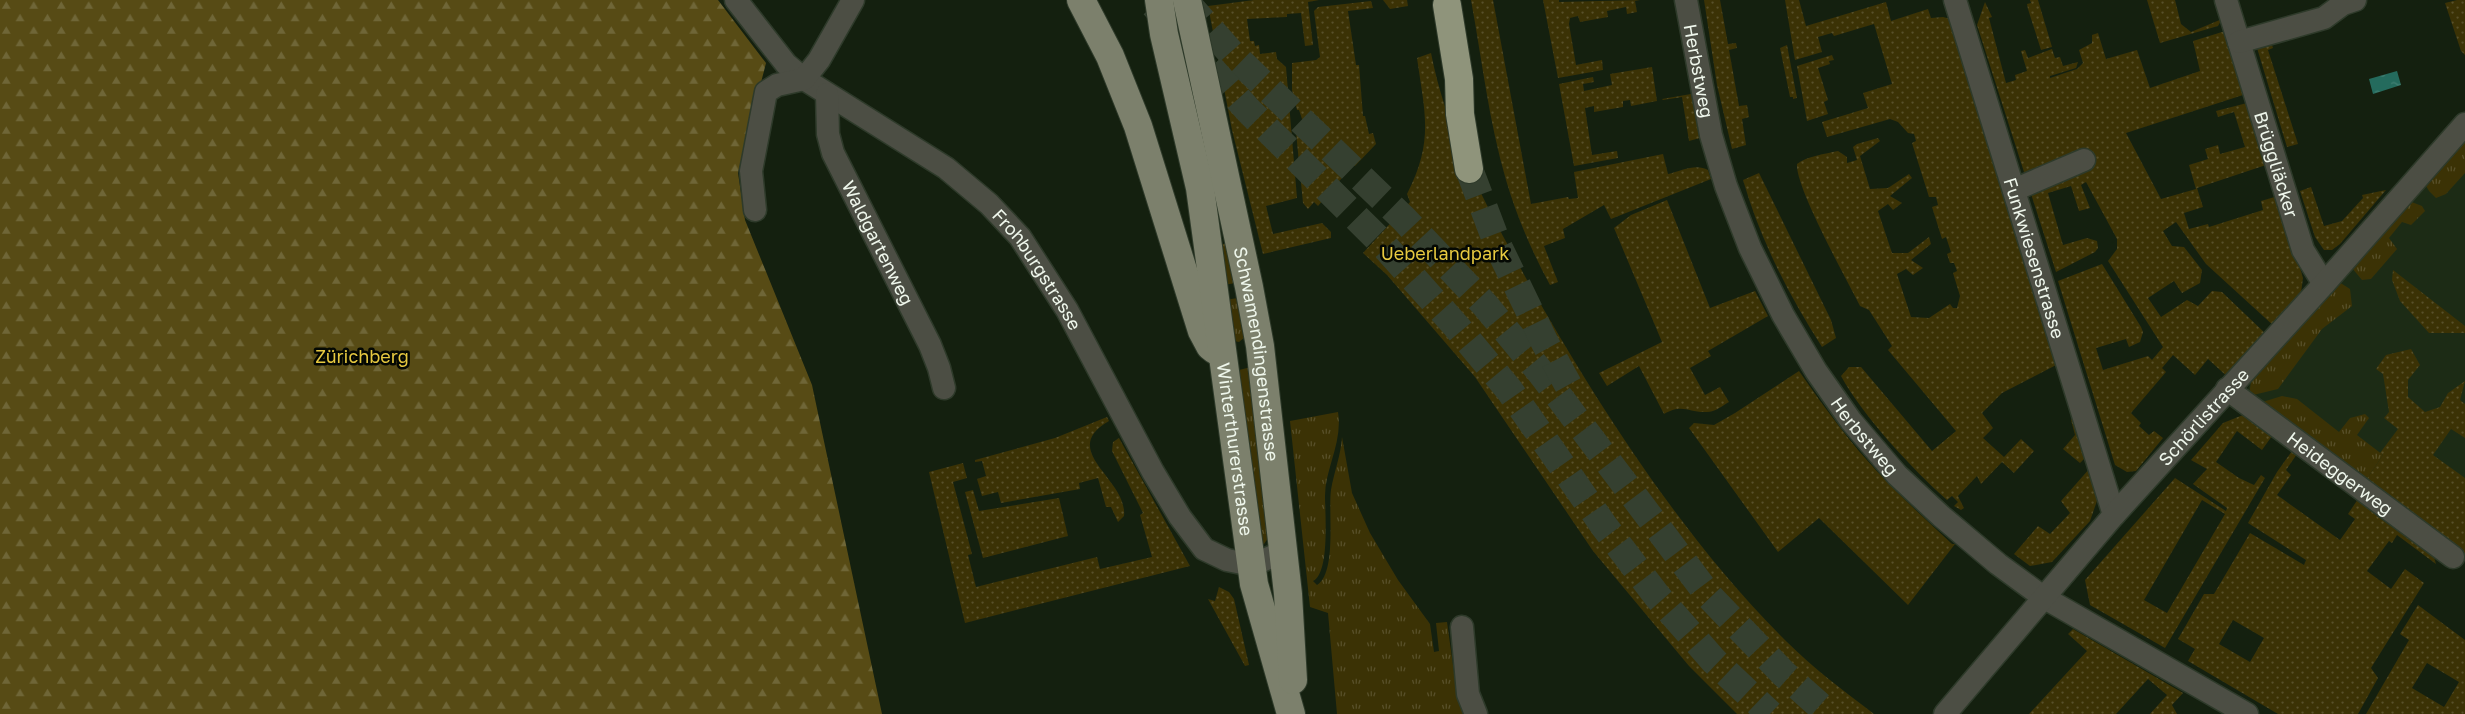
<svg xmlns="http://www.w3.org/2000/svg" width="2465" height="714" font-family="'Golos Text',sans-serif">
	<style>
		.built { fill: #1c2b15 }
		.grass { fill: url(#grass-tufts) }
		.forest { fill: url(#forest-firs) }
		.park { fill: url(#park-dots); fill-rule: evenodd }
		.water { fill: url(#water-ripples) }
		.lines { fill: none; stroke-linecap: round; stroke-linejoin: round }
		.highway-tunnel { stroke: #354030; stroke-width: 28; stroke-dasharray: 28 14; stroke-linecap: butt }
		.street-casing { stroke: #2e3a2a; stroke-width: 25 }
		.primary-casing { stroke: #2e3a2a; stroke-width: 30 }
		.highway-casing { stroke: #2e3a2a; stroke-width: 30 }
		.street { stroke: #4c4e44; stroke-width: 22 }
		.primary { stroke: #7c806c; stroke-width: 28 }
		.highway { stroke: #8f947b; stroke-width: 28 }
		.labels { text-anchor: middle; dominant-baseline: central; stroke-width: 5; stroke-linejoin: round; paint-order: stroke }
		.street-label { font-size: 18px; fill: #eff7ec; stroke: #040803 }
		.park-label { font-size: 18px; fill: #e7c940; stroke: #040803 }
	</style>
	<defs>
		<pattern id="grass-tufts" width="24" height="20" patternUnits="userSpaceOnUse" patternTransform="scale(1.25)"><rect width="24" height="20" fill="#3b3205"/><path d="M3 7l-1-3M5 7V3M7 7l1-3M15 17l-1-3M17 17v-4M19 17l1-3" fill="none" stroke="#58502a"/></pattern>
		<pattern id="forest-firs" width="22" height="20" patternUnits="userSpaceOnUse" patternTransform="scale(1.25)"><rect width="22" height="20" fill="#574b15"/><path d="M5 1l3.5 6h-7zM16 11l3.5 6h-7z" fill="#6f6637"/></pattern>
		<pattern id="park-dots" width="8" height="8" patternUnits="userSpaceOnUse" patternTransform="scale(1.25)"><rect width="8" height="8" fill="#3b3205"/><path d="M2 2h.1M6 6h.1" fill="none" stroke="#58502a" stroke-width="1.8" stroke-linecap="round"/></pattern>
		<pattern id="water-ripples" width="26" height="14" patternUnits="userSpaceOnUse" patternTransform="scale(1.25)"><rect width="26" height="14" fill="#246b5d"/><path d="M2 4q2-2 4 0t4 0M15 11q2-2 4 0t4 0" fill="none" stroke="#448174"/></pattern>
	</defs>
	<rect width="100%" height="100%" fill="#14200f"/>
	<polygon class="built" points="2465,138 2465,559 2254,405 2247,392 2251,380"/>
	<g class="grass">
		<polygon points="2465,139 2465,173 2446,194 2436,198 2429,191 2425,184"/>
		<polygon points="2409,201 2422,206 2425,211 2411,225 2402,222 2389,238 2397,249 2371,279 2362,280 2352,268"/>
		<polygon points="1232,242 1241,282 1224,285 1219,245"/>
		<polygon points="2339,282 2350,289 2352,306 2322,329 2278,389 2249,396 2251,381"/>
		<polygon points="1244,297 1245,337 1239,342 1234,341 1225,300"/>
		<polygon points="1251,367 1270,535 1264,544 1261,544 1239,370"/>
		<polygon points="2282,396 2297,399 2339,432 2350,418 2365,414 2369,418 2357,435 2383,455 2364,483 2256,404"/>
		<path d="M1338,412C1343,442 1325,469 1325,496C1325,514 1330,573 1313,581L1317,585C1337,573 1328,512 1331,490C1334,472 1341,455 1342,437L1352,493L1370,533L1398,580L1430,624L1434,652L1439,651L1436,623L1447,622L1457,694L1464,714H1337L1328,613L1310,607L1290,421Z"/>
	</g>
	<polygon class="forest" points="0,0 718,0 766,63 738,173 745,220 812,385 882,714 0,714"/>
	<g class="park">
		<polygon points="1254,0 1319,0 1308,2 1313,45 1305,46 1301,13 1287,14 1287,17 1247,19 1250,41 1254,41 1255,46 1259,45 1260,54 1276,52 1277,59 1286,67 1297,198 1266,206 1273,234 1322,223 1331,232 1331,238 1263,254 1232,130 1208,6"/>
		<polygon points="1383,0 1407,0 1408,6 1390,9"/>
		<path d="M1471,0H1493L1531,204L1568,197L1569,199L1578,198L1574,172L1663,154L1668,174C1681,171 1696,163 1708,170L1711,179L1611,219L1604,205L1563,229L1565,238L1544,246L1558,282L1550,285C1532,252 1517,217 1506,180C1489,122 1482,60 1471,0Z"/>
		<polygon points="1543,0 1559,0 1559,2 1640,0 1635,1 1637,12 1627,14 1626,7 1607,11 1608,17 1580,22 1578,16 1570,18 1569,24 1576,65 1602,60 1603,70 1558,78"/>
		<polygon points="1704,0 1720,0 1728,44 1736,43 1737,48 1729,50 1739,106 1747,105 1749,117 1742,119 1746,145 1732,149 1717,85"/>
		<path d="M1785,0H1799L1806,26L1886,2L1891,21L1928,9L1931,18L1943,17L1954,20L2060,363L2002,393L1982,413L1993,428L1983,438L2004,457L2021,439L2034,451L2014,473L2002,462L1981,484L1977,476L1958,496L1964,508L1961,510L1954,506L1958,502L1952,496L1947,500C1913,470 1862,415 1841,376L1849,367H1861L1932,451L1956,431L1888,350L1892,346L1869,310L1860,306C1847,280 1795,187 1797,164C1807,156 1825,154 1838,151L1847,157V163L1857,160L1853,147L1857,144L1878,138L1880,141L1860,156L1870,189L1888,188L1909,174L1912,178L1890,196L1902,203L1893,210L1888,204L1878,211L1892,253H1908L1929,237L1931,244L1911,260L1923,268L1913,275L1906,269L1897,274L1911,317L1929,318L1950,304L1953,308H1957L1960,296L1953,273L1957,271L1954,263H1950L1947,254L1951,252L1946,237L1942,239L1932,207L1938,205L1936,197H1929L1912,143L1916,141L1914,134L1908,133L1898,122L1890,119L1827,137L1822,122L1868,108L1863,93L1892,84L1874,24L1834,36L1832,33L1818,37L1822,52L1795,60Z"/>
		<polygon points="2030,0 2038,0 2052,47 2041,50 2028,9 2027,4 2031,3"/>
		<polygon points="2147,0 2175,0 2181,24 2191,32 2222,19 2218,26 2160,43"/>
		<polygon points="2457,0 2465,0 2465,55 2461,51 2445,3"/>
		<polygon points="1371,1 1373,8 1348,11 1356,65 1359,65 1363,116 1365,116 1369,134 1373,133 1376,144 1355,166 1353,165 1318,206 1314,202 1308,209 1303,203 1296,132 1305,128 1299,110 1297,110 1292,90 1292,63 1316,60 1320,57 1314,11 1318,7"/>
		<polygon points="1985,2 1992,17 1989,18 2006,83 2016,80 2015,75 2027,71 2021,51 2025,50 2028,58 2052,49 2055,58 2060,57 2063,66 2078,62 2076,68 2050,76 2050,78 2077,69 2083,63 2079,50 2092,43 2092,35 2098,33 2106,59 2137,50 2150,88 2200,71 2193,41 2222,32 2227,33 2243,95 2126,133 2161,199 2196,189 2189,165 2208,159 2205,149 2218,145 2220,154 2245,147 2234,112 2218,117 2216,111 2247,103 2266,165 2197,188 2203,207 2184,213 2189,229 2208,224 2209,227 2263,210 2261,201 2278,196 2303,278 2300,300 2275,327 2206,264 2176,222 2163,231 2172,246 2184,247 2202,270 2200,283 2182,293 2174,281 2148,298 2161,317 2187,300 2198,306 2212,291 2222,292 2268,336 2231,380 2208,359 2195,375 2173,355 2162,368 2166,372 2131,413 2141,423 2139,426 2149,435 2154,431 2163,438 2136,471 2127,472 2115,465 2058,281 2102,264 2141,327 2143,332 2140,342 2129,347 2126,339 2096,348 2103,370 2148,356 2152,360 2163,347 2108,261 2117,249 2117,239 2086,182 2081,185 2090,208 2079,211 2071,186 2048,193 2063,245 2087,238 2097,241 2098,248 2095,252 2056,272 1977,25"/>
		<polygon points="2270,39 2273,48 2268,50 2298,144 2287,147 2257,48"/>
		<polygon points="1787,45 1797,98 1793,99 1793,97 1790,97 1780,48"/>
		<path d="M1431,53C1447,135 1487,207 1527,280C1598,406 1684,540 1787,642C1813,668 1844,691 1874,714H1737L1689,666L1593,551L1475,377L1387,275L1363,253L1410,202L1407,194C1434,141 1425,114 1417,58Z"/>
		<polygon points="1832,55 1834,60 1829,61 1830,64 1818,68 1828,100 1824,102 1828,114 1807,121 1797,66"/>
		<polygon points="1652,67 1657,101 1631,106 1630,100 1623,101 1623,107 1594,112 1594,106 1585,108 1592,155 1617,151 1618,158 1574,166 1559,84 1593,77 1594,82 1583,84 1584,91 1612,85 1610,74"/>
		<polygon points="1691,94 1700,138 1689,141 1682,97 1663,100 1662,99"/>
		<path d="M1759,173L1831,320L1836,338L1822,347C1789,296 1760,239 1743,180Z"/>
		<polygon points="2311,187 2324,226 2342,221 2363,198 2362,195 2386,190 2340,244 2332,250 2324,250 2315,237 2300,191"/>
		<path d="M1667,200L1710,308L1755,291L1768,316L1708,351L1711,356L1690,368L1705,395L1720,387L1729,402C1722,406 1715,412 1707,412C1688,413 1684,403 1664,414L1639,366L1607,386L1599,373L1662,342L1614,228L1631,215Z"/>
		<polygon points="2393,270 2465,326 2465,333 2429,333 2400,301 2392,280"/>
		<polygon points="2411,349 2420,365 2408,380 2408,397 2425,412 2440,407 2448,393 2465,381 2460,400 2465,404 2465,438 2451,429 2433,455 2465,478 2465,555 2364,483 2383,455 2380,453 2398,429 2384,418 2389,412 2383,374 2376,369 2386,355"/>
		<path d="M1799,371C1813,391 1827,411 1842,430C1874,472 1913,508 1952,544H1955L1908,605L1819,518L1778,552L1689,428L1694,423L1714,425L1735,413Z"/>
		<path d="M2243,415L2272,436L2262,450L2237,431L2216,462L2239,478L2254,485L2261,475L2265,478L2165,648L2090,605L2085,580L2175,478L2226,511L2227,508L2193,484L2207,469L2191,460L2223,423ZM2202,500L2225,514L2167,613L2144,600Z"/>
		<polygon points="2075,416 2088,455 2080,463 2063,449 2075,435 2071,420"/>
		<path d="M1107,417L1109,421C1057,451 1128,479 1124,516L1118,522L1111,507H1106L1098,478L1079,483L1080,489L1001,503L998,492L982,496L977,479L986,476L982,461L975,462V460L1055,438Z"/>
		<polygon points="1119,438 1190,566 965,623 929,472 963,463 967,478 953,482 972,554 968,555 976,587 1097,557 1100,569 1152,557 1140,515 1143,513 1112,451 1113,442"/>
		<path d="M2292,451L2297,454L2286,470L2291,475L2277,495L2340,540L2355,519L2348,514L2358,499L2377,516L2434,557L2436,564L2397,535L2392,543L2389,541L2367,571L2391,589L2405,569L2424,583L2371,668L2378,678L2358,714H2278L2188,661L2195,649L2178,639L2204,594H2214L2250,533L2304,565L2306,560L2248,523L2277,472ZM2233,620L2264,638L2250,662L2219,644Z"/>
		<polygon points="2090,468 2098,498 2090,521 2052,562 2030,566 2014,554 2038,526 2050,534 2070,513 2061,501"/>
		<polygon points="973,490 979,511 1059,498 1068,536 983,558 965,492"/>
		<polygon points="1219,587 1229,592 1234,599 1249,665 1245,666 1208,599 1215,601"/>
		<path d="M2418,605L2465,640V714H2366L2409,640L2400,634ZM2427,663L2459,682L2444,707L2412,688Z"/>
		<polygon points="2073,629 2183,693 2172,705 2177,714 2150,714 2167,695 2148,679 2116,714 2029,714 2087,651 2068,634"/>
	</g>
	<polygon class="water" points="2397,71 2401,85 2373,94 2369,79"/>
	<g class="lines">
		<g class="highway-tunnel">
			<polyline points="1184,0 1232,54 1404,219 1485,305 1542,374 1709,596 1784,674 1829,714"/>
			<polyline points="1154,5 1248,110 1380,241 1456,326 1510,391 1604,526 1657,596 1714,661 1770,714"/>
			<polyline points="1469,169 1499,248 1545,343 1571,390"/>
		</g>
		<g class="street-casing">
			<g id="street">
				<path id="s1" d="M736,0L786,64L804,79L946,168L989,204L1020,237L1067,310L1153,472L1180,517L1204,549L1227,560L1252,565L1283,552"/>
				<path id="s2" d="M1686,0L1711,135L1726,186L1750,248L1783,315L1816,371L1851,421L1897,475L1941,516L1998,564L2043,597L2247,714"/>
				<path id="s3" d="M1955,0L2114,515"/>
				<path id="s4" d="M2226,0L2303,250L2324,284"/>
				<polyline points="2239,42 2324,18 2343,4 2355,0"/>
				<path id="s5" d="M827,94L828,134L833,153L930,345L939,368L944,388"/>
				<polyline points="2014,190 2084,160"/>
				<polyline points="755,210 751,171 766,92 777,85 804,79 819,60 853,0"/>
				<path id="s6" d="M2227,389L2453,557"/>
				<polyline points="1462,627 1468,694 1476,714"/>
				<path id="s7" d="M1945,714L2114,515L2324,284L2465,124"/>
			</g>
		</g>
		<g class="primary-casing">
			<g id="primary">
				<polyline points="1081,0 1110,56 1138,126 1202,331 1210,346 1215,350"/>
				<path id="s8" d="M1159,0L1164,34L1200,188L1254,584L1291,714"/>
				<path id="s9" d="M1187,0L1249,287L1260,346L1288,594L1293,680"/>
			</g>
		</g>
		<g class="highway-casing">
			<polyline id="highway" points="1447,5 1459,79 1460,114 1469,169"/>
		</g>
		<use href="#street" class="street"/>
		<use href="#primary" class="primary"/>
		<use href="#highway" class="highway"/>
	</g>
	<g class="labels">
		<g class="street-label">
			<text stroke="none"><textPath href="#s2" startOffset="72">Herbstweg</textPath></text>
			<text stroke="none"><textPath href="#s4" startOffset="172">Brüggliäcker</textPath></text>
			<text stroke="none"><textPath href="#s5" startOffset="160">Waldgartenweg</textPath></text>
			<text stroke="none"><textPath href="#s3" startOffset="270">Funkwiesenstrasse</textPath></text>
			<text stroke="none"><textPath href="#s1" startOffset="410">Frohburgstrasse</textPath></text>
			<text stroke="none"><textPath href="#s9" startOffset="361">Schwamendingenstrasse</textPath></text>
			<text stroke="none"><textPath href="#s7" startOffset="394">Schörlistrasse</textPath></text>
			<text stroke="none"><textPath href="#s2" startOffset="478">Herbstweg</textPath></text>
			<text stroke="none"><textPath href="#s8" startOffset="456">Winterthurerstrasse</textPath></text>
			<text stroke="none"><textPath href="#s6" startOffset="141">Heideggerweg</textPath></text>
		</g>
		<g class="park-label">
			<text x="1445" y="253">Ueberlandpark</text>
			<text x="362" y="356">Zürichberg</text>
		</g>
	</g>
</svg>
